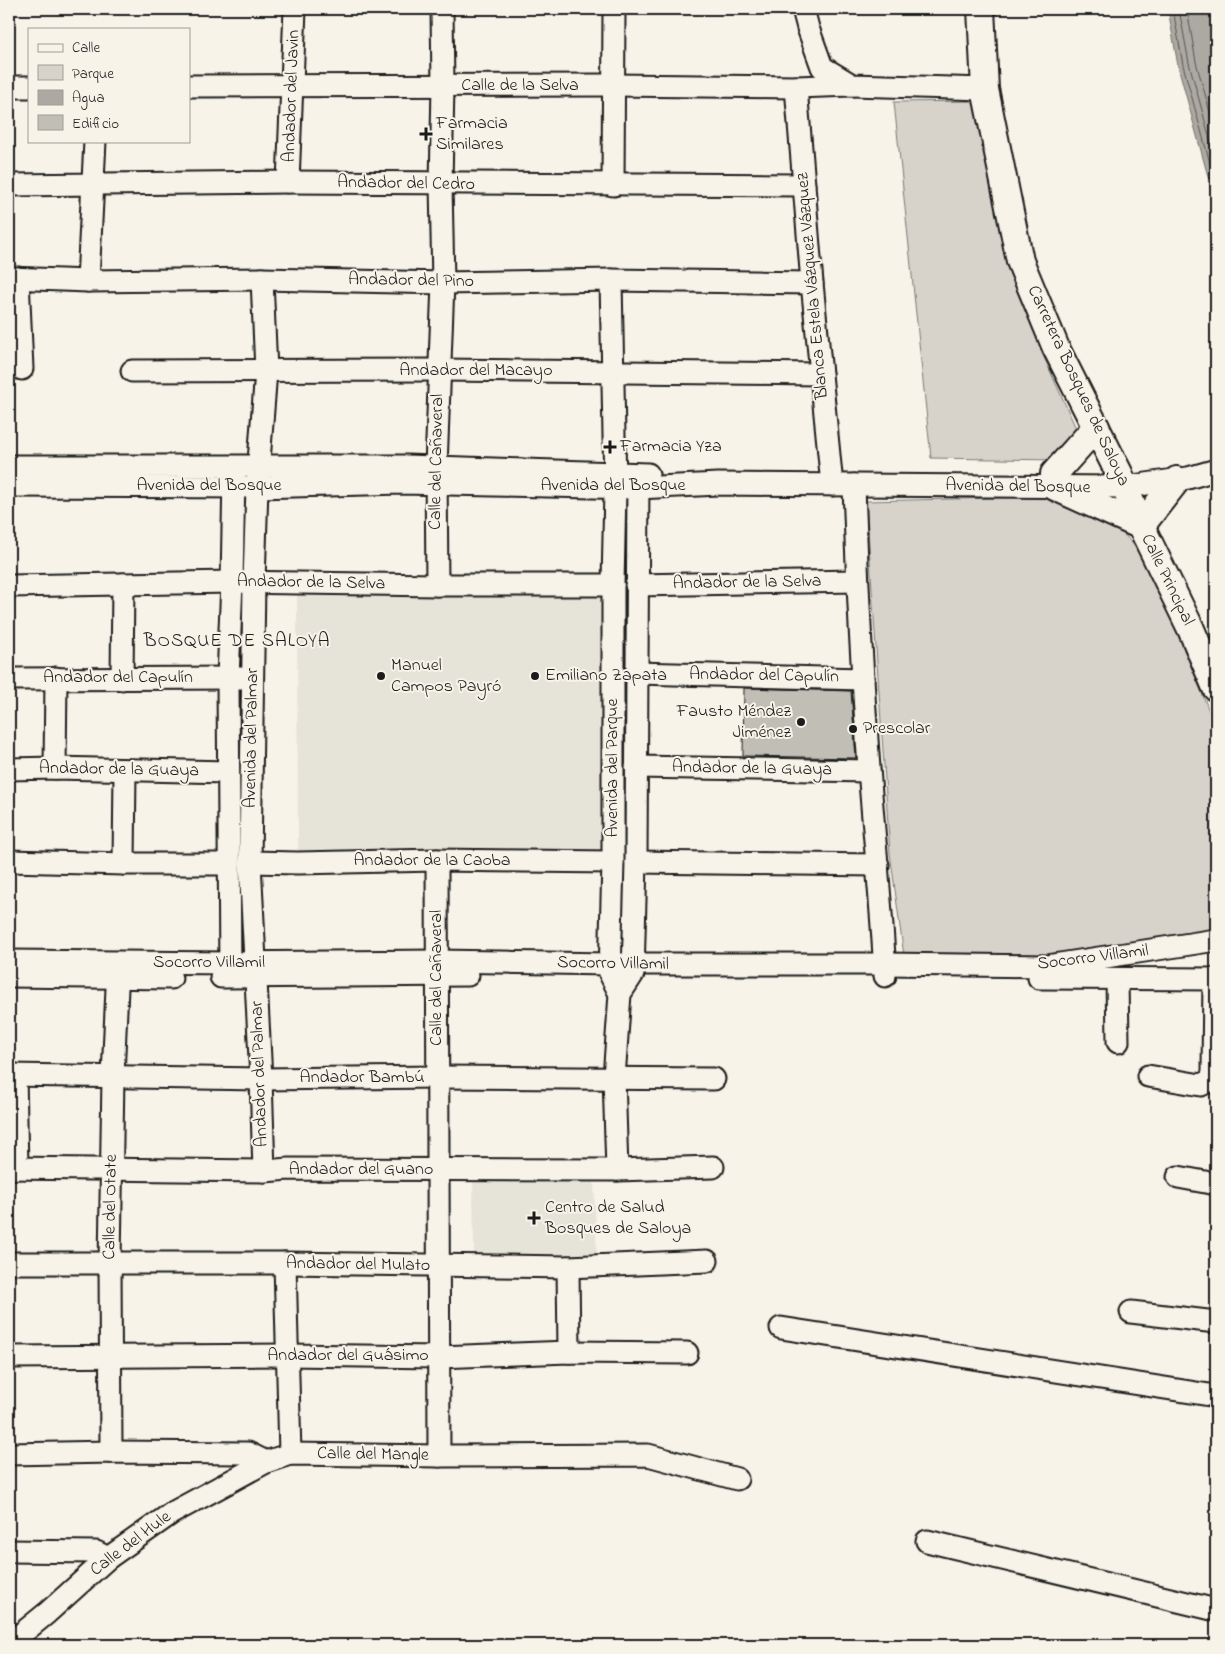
<svg xmlns="http://www.w3.org/2000/svg" width="1225" height="1654" font-family="'Indie Flower',sans-serif">
	<style>
		.built { fill: #e6e3d9 }
		.green { fill: #d7d3cb; stroke: #7a7874 }
		.water { fill: #aca9a2; stroke: #72716c }
		.lines { fill: none; stroke-linecap: round; stroke-linejoin: round }
		.shore { stroke: #565452; stroke-width: 1 }
		.building { fill: #c0beb5; stroke: #1c1c1c }
		.minor-casing { stroke: #1c1c1c; stroke-width: 25 }
		.major-casing { stroke: #1c1c1c; stroke-width: 30 }
		.minor { stroke: #f7f3e8; stroke-width: 21 }
		.major { stroke: #f7f3e8; stroke-width: 26 }
		.poi-dot { fill: #1c1c1c; stroke: #f7f3e8; stroke-width: 2 }
		.labels { text-anchor: middle; dominant-baseline: central; stroke-width: 4; stroke-linejoin: round; paint-order: stroke }
		.street-label { font-size: 18px; fill: #1c1c1c; stroke: #f7f3e8 }
		.poi-label { font-size: 18px; fill: #1c1c1c; stroke: #f7f3e8; text-anchor: start }
		.neighbourhood-label { font-size: 19px; letter-spacing: 1px; fill: #1c1c1c; stroke: #f7f3e8 }
	</style>
	<rect width="100%" height="100%" fill="#f7f3e8"/>
	<filter id="ink" filterUnits="userSpaceOnUse"><feTurbulence type="fractalNoise" baseFrequency=".02" numOctaves="2"/><feDisplacementMap in="SourceGraphic" scale="10" xChannelSelector="R" yChannelSelector="G"/><feConvolveMatrix kernelMatrix="1 2 1 2 8 2 1 2 1" color-interpolation-filters="sRGB"/></filter>
	<g filter="url(#ink)">
		<g class="built">
			<polygon points="297,595 605,595 603,856 298,858"/>
			<polygon points="473,1177 594,1179 597,1262 474,1257"/>
		</g>
		<g class="green">
			<polygon points="981,101 1014,252 1042,353 1079,435 1058,460 931,458 894,102"/>
			<polygon points="1040,497 1105,513 1147,560 1208,708 1216,734 1216,932 1039,957 904,956 890,853 866,501"/>
		</g>
		<polygon class="water" points="1168,9 1216,9 1216,206 1178,66"/>
		<g class="lines">
			<g class="shore">
				<polyline points="1173,9 1183,65 1216,185"/>
				<polyline points="1179,9 1189,63 1216,161"/>
				<polyline points="1187,9 1196,62 1216,133"/>
			</g>
		</g>
		<polygon class="building" points="744,688 851,691 856,758 743,756"/>
		<g class="lines">
			<g class="minor-casing">
				<g id="minor">
					<polyline points="803,9 808,28 822,67 852,85 985,89"/>
					<polyline points="189,86 613,85 796,87 852,85"/>
					<polyline points="9,87 29,87"/>
					<polyline points="796,87 812,283 832,485"/>
					<polyline points="288,182 295,9"/>
					<polyline points="9,185 288,182 804,185"/>
					<polyline points="613,185 614,9"/>
					<polyline points="9,278 88,281 262,279 443,283 611,280 812,283"/>
					<polyline points="18,278 22,369"/>
					<polyline points="262,279 266,371 257,487 254,582 250,862 261,1079 264,1171"/>
					<polyline points="611,280 615,488 613,585 613,862 610,974 620,994"/>
					<polyline points="88,281 95,141"/>
					<polyline points="132,371 439,370 821,374"/>
					<polyline points="9,466 406,466 648,474"/>
					<path d="M854,485C857,579 862,674 869,768C874,838 882,907 885,976"/>
					<polyline points="9,486 257,487 402,483 638,488 718,484 1125,487 1188,478 1216,470"/>
					<polyline points="437,585 436,467 443,283 441,184 443,86 442,9"/>
					<polyline points="636,585 857,581"/>
					<polyline points="9,586 232,582 437,585 613,585"/>
					<polyline points="636,673 863,679"/>
					<polyline points="9,679 241,678"/>
					<polyline points="122,679 123,584"/>
					<polyline points="636,767 869,771"/>
					<polyline points="55,768 56,678"/>
					<polyline points="9,769 55,768 228,772"/>
					<polyline points="437,860 439,1456"/>
					<polyline points="9,861 124,864 229,864"/>
					<polyline points="250,862 298,863 437,860 613,862"/>
					<polyline points="636,862 878,865"/>
					<polyline points="124,864 125,770"/>
					<polyline points="9,961 230,963 437,961 610,964 885,964 1047,966 1216,940"/>
					<polyline points="9,976 171,978"/>
					<polyline points="230,976 228,678 232,582 234,474"/>
					<polyline points="221,977 468,975"/>
					<polyline points="1039,978 1216,979"/>
					<polyline points="1117,979 1118,1042"/>
					<polyline points="9,1075 261,1079 438,1077 714,1079"/>
					<polyline points="15,1075 17,1168"/>
					<polyline points="1148,1076 1201,1085 1211,1080 1213,1072 1214,979"/>
					<polyline points="9,1168 264,1171 289,1169 617,1170 713,1167"/>
					<polyline points="617,1170 614,1078 620,994 633,974 636,862 638,475"/>
					<polyline points="1178,1177 1216,1184"/>
					<polyline points="9,1263 285,1263 568,1267 707,1261"/>
					<polyline points="285,1263 290,1454"/>
					<polyline points="568,1267 569,1352"/>
					<polyline points="1131,1312 1216,1322"/>
					<polyline points="781,1328 1216,1396"/>
					<polyline points="9,1357 287,1355 439,1357 569,1352 687,1353"/>
					<polyline points="111,1452 110,1262 113,1076 118,966"/>
					<polyline points="9,1454 111,1452 248,1453 266,1462"/>
					<polyline points="927,1541 1216,1610"/>
					<polyline points="9,1551 96,1552 108,1558"/>
					<polyline points="9,1644 47,1613 108,1558 172,1513 266,1462 290,1454 439,1456 648,1455 737,1479"/>
				</g>
			</g>
			<g class="major-casing">
				<g id="major">
					<polyline points="981,9 985,89 1020,261 1056,348 1119,473 1141,526 1191,629 1216,688"/>
					<polyline points="1096,427 1054,474 1055,487 1141,526"/>
					<polyline points="1141,526 1177,480"/>
				</g>
			</g>
			<use href="#minor" class="minor"/>
			<use href="#major" class="major"/>
		</g>
	</g>
	<g class="poi-dot">
		<path d="M423.5 126.5h5v5h5v5h-5v5h-5v-5h-5v-5h5z"/>
		<path d="M607.5 439.5h5v5h5v5h-5v5h-5v-5h-5v-5h5z"/>
		<circle cx="381" cy="676" r="5"/>
		<circle cx="535" cy="676" r="5"/>
		<circle cx="801" cy="722" r="5"/>
		<circle cx="853" cy="729" r="5"/>
		<path d="M531.5 1210.5h5v5h5v5h-5v5h-5v-5h-5v-5h5z"/>
	</g>
	<g class="labels">
		<g class="street-label">
			<text x="520" y="86">Calle de la Selva</text>
			<text transform="translate(292 96) rotate(-88)">Andador del Javin</text>
			<text transform="translate(406 184) rotate(1)">Andador del Cedro</text>
			<text transform="translate(411 281) rotate(1)">Andador del Pino</text>
			<text transform="translate(813 286) rotate(-95)">Blanca Estela Vázquez Vázquez</text>
			<text x="476" y="371">Andador del Macayo</text>
			<text transform="translate(1078 386) rotate(65)">Carretera Bosques de Saloya</text>
			<text transform="translate(437 462) rotate(-89)">Calle del Cañaveral</text>
			<text x="209" y="486">Avenida del Bosque</text>
			<text x="613" y="486">Avenida del Bosque</text>
			<text transform="translate(1018 487) rotate(1)">Avenida del Bosque</text>
			<text transform="translate(1167 580) rotate(64)">Calle Principal</text>
			<text transform="translate(311 583) rotate(1)">Andador de la Selva</text>
			<text transform="translate(747 583) rotate(-1)">Andador de la Selva</text>
			<text transform="translate(764 676) rotate(1)">Andador del Capulín</text>
			<text x="118" y="678">Andador del Capulín</text>
			<text transform="translate(252 738) rotate(-89)">Avenida del Palmar</text>
			<text transform="translate(613 768) rotate(-90)">Avenida del Parque</text>
			<text transform="translate(752 769) rotate(1)">Andador de la Guaya</text>
			<text transform="translate(119 770) rotate(1)">Andador de la Guaya</text>
			<text x="432" y="861">Andador de la Caoba</text>
			<text transform="translate(1093 958) rotate(-7)">Socorro Villamil</text>
			<text x="209" y="963">Socorro Villamil</text>
			<text transform="translate(613 964) rotate(1)">Socorro Villamil</text>
			<text transform="translate(437 978) rotate(-90)">Calle del Cañaveral</text>
			<text transform="translate(260 1074) rotate(-92)">Andador del Palmar</text>
			<text x="362" y="1078">Andador Bambú</text>
			<text x="361" y="1170">Andador del Guano</text>
			<text transform="translate(111 1207) rotate(-89)">Calle del Otate</text>
			<text transform="translate(358 1265) rotate(1)">Andador del Mulato</text>
			<text x="348" y="1356">Andador del Guásimo</text>
			<text transform="translate(373 1455) rotate(1)">Calle del Mangle</text>
			<text transform="translate(131 1544) rotate(-37)">Calle del Hule</text>
		</g>
		<g class="poi-label">
			<text x="436" y="124">Farmacia<tspan x="436" dy="21">Similares</tspan></text>
			<text x="620" y="447">Farmacia Yza</text>
			<text x="391" y="666">Manuel<tspan x="391" dy="21">Campos Payró</tspan></text>
			<text x="545" y="676">Emiliano Zapata</text>
			<text x="791" y="712" text-anchor="end">Fausto Méndez<tspan x="791" dy="21">Jiménez</tspan></text>
			<text x="863" y="729">Prescolar</text>
			<text x="545" y="1208">Centro de Salud<tspan x="545" dy="21">Bosques de Saloya</tspan></text>
		</g>
		<g class="neighbourhood-label">
			<text x="237" y="641">BOSQUE DE SALOYA</text>
		</g>
	</g>
	<rect width="1225" height="1654" fill="none" stroke="#f7f3e8" stroke-width="30"/>
	<rect x="15" y="15" width="1195" height="1624" fill="none" stroke="#1c1c1c" stroke-width="2" filter="url(#ink)"/>
	<rect x="28" y="28" width="162" height="115" fill="#f7f3e8" stroke="#9f9d96"/>
	<rect x="38" y="44" width="25" height="8" fill="#f7f3e8" stroke="#9f9d96"/>
	<text x="72" y="52" font-size="15" fill="#1c1c1c">Calle</text>
	<rect x="38" y="65" width="25" height="15" fill="#d7d3cb" stroke="#9f9d96"/>
	<text x="72" y="78" font-size="15" fill="#1c1c1c">Parque</text>
	<rect x="38" y="90" width="25" height="15" fill="#aca9a2" stroke="#9f9d96"/>
	<text x="72" y="102" font-size="15" fill="#1c1c1c">Agua</text>
	<rect x="38" y="115" width="25" height="15" fill="#c0beb5" stroke="#9f9d96"/>
	<text x="72" y="128" font-size="15" fill="#1c1c1c">Edificio</text>
</svg>
